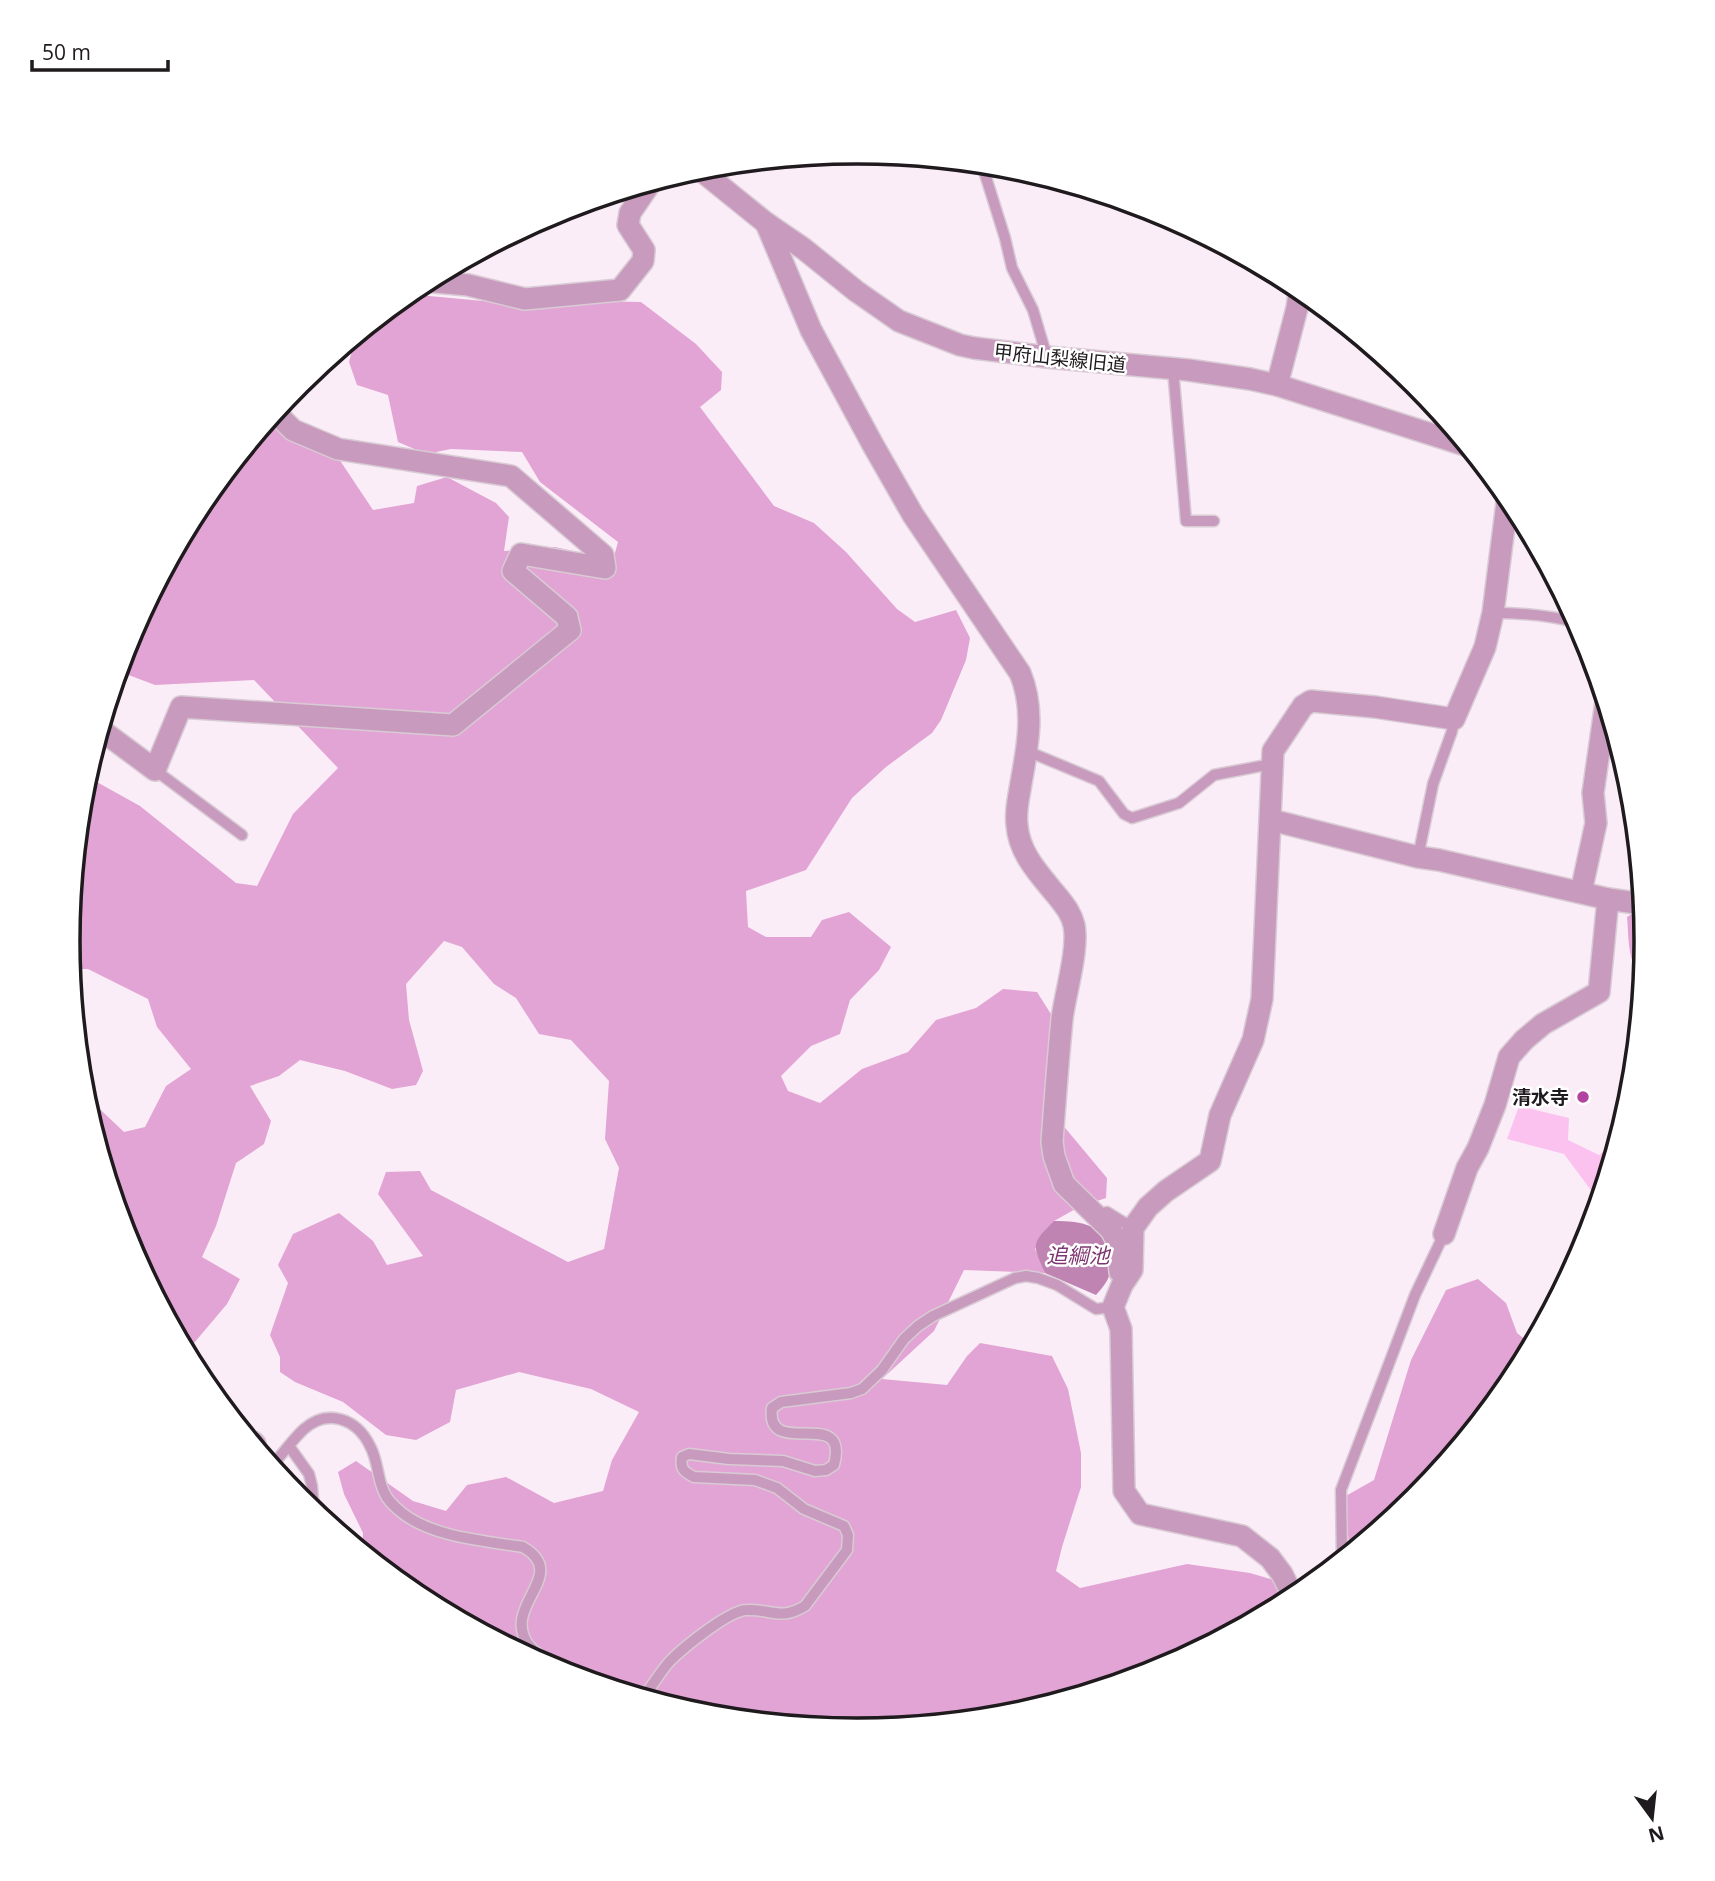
<svg xmlns="http://www.w3.org/2000/svg" width="1715" height="1881" font-family="'Open Sans','Noto Sans JP',sans-serif">
	<style>
		.green { fill: #fcc2ef }
		.forest { fill: #e2a4d4 }
		.water { fill: #bf84b2 }
		.lines { fill: none; stroke-linecap: round; stroke-linejoin: round }
		.lane-casing { stroke: #d8cbd4; stroke-width: 13 }
		.street-casing { stroke: #d8cbd4; stroke-width: 24 }
		.lane { stroke: #c89bbe; stroke-width: 10 }
		.street { stroke: #c89bbe; stroke-width: 21 }
		.poi-dot { fill: #b343a0; stroke: #fff; stroke-width: 2.5 }
		.labels { text-anchor: middle; dominant-baseline: central; stroke-width: 5; stroke-linejoin: round; paint-order: stroke }
		.street-label { font-size: 19px; fill: #1f1a1d; stroke: #fff }
		.poi-label { font-size: 19px; font-weight: bold; fill: #1f1a1d; stroke: #fff; text-anchor: end }
		.water-label { font-size: 21px; font-style: italic; fill: #7e3671; stroke: #fff }
		.rim { fill: none; stroke: #1f1a1d; stroke-width: 3.5 }
	</style>
	<rect width="100%" height="100%" fill="#fbedf7"/>
	<polygon class="green" points="1519,1106 1569,1118 1568,1140 1599,1155 1618,1140 1599,1201 1564,1154 1507,1139"/>
	<g class="forest">
		<polygon points="408,294 526,305 587,301 641,302 696,344 722,372 721,390 700,407 774,506 814,523 846,552 897,609 915,622 956,610 970,638 966,660 941,720 932,733 886,767 852,798 806,870 746,891 748,927 766,937 811,937 822,920 849,912 891,947 879,970 850,1000 840,1034 811,1046 781,1076 788,1091 820,1103 862,1069 908,1052 936,1020 976,1008 1003,989 1037,992 1056,1022 1051,1111 1107,1178 1106,1198 1079,1207 1054,1221 1035,1249 1045,1273 964,1270 934,1331 882,1379 947,1385 967,1356 980,1343 1052,1356 1068,1389 1081,1453 1081,1487 1062,1547 1056,1571 1080,1588 1187,1564 1250,1573 1305,1589 1296,1597 1159,1670 1011,1715 857,1730 703,1715 555,1670 419,1597 362,1550 363,1533 344,1494 338,1472 356,1461 413,1501 446,1511 467,1485 506,1477 554,1503 603,1491 612,1460 639,1412 591,1389 519,1372 456,1390 450,1422 416,1440 386,1435 343,1402 295,1382 280,1372 280,1357 270,1335 288,1283 278,1265 293,1234 339,1213 373,1241 387,1265 423,1256 378,1194 386,1172 420,1171 431,1190 568,1262 604,1249 619,1168 605,1139 609,1081 571,1040 539,1034 516,998 494,984 462,947 444,941 406,984 409,1020 423,1071 416,1085 392,1089 345,1071 300,1060 279,1076 250,1086 271,1121 264,1144 236,1163 216,1226 202,1257 240,1279 227,1304 189,1349 185,1348 128,1242 117,1206 115,1182 110,1181 84,1096 86,1096 124,1132 145,1127 166,1086 191,1069 157,1027 148,999 88,969 71,969 68,940 83,786 86,776 140,806 236,883 257,886 293,814 338,768 254,680 155,685 118,671 128,638 201,502 269,419 339,459 373,510 414,503 417,486 447,477 496,503 509,517 504,551 555,547 613,560 618,542 540,482 522,452 451,449 426,454 398,442 388,395 357,385 349,362 356,336"/>
		<path d="M1643,907L1647,941L1643,978C1627,965 1629,936 1627,917Z"/>
		<polygon points="1478,1279 1506,1303 1517,1333 1532,1345 1514,1379 1415,1499 1350,1553 1344,1497 1374,1480 1411,1360 1446,1290"/>
	</g>
	<path class="water" d="M1054,1221C1082,1221 1111,1225 1109,1260C1109,1265 1110,1272 1109,1276C1107,1283 1100,1290 1096,1295L1045,1273C1032,1244 1031,1244 1054,1221Z"/>
	<g class="lines">
		<g class="lane-casing">
			<g id="lane">
				<polyline points="984,164 984,171 1005,238 1012,268 1033,310 1047,357"/>
				<polyline points="1173,369 1186,521 1214,521"/>
				<path d="M1493,613C1522,613 1550,615 1578,623"/>
				<polyline points="1027,751 1099,781 1124,814 1132,818 1179,803 1214,775 1272,764"/>
				<polyline points="155,770 242,835"/>
				<polyline points="1418,857 1433,784 1452,731 1454,719"/>
				<polyline points="1098,1215 1107,1212 1133,1228"/>
				<polyline points="289,1446 309,1474 312,1486 314,1511"/>
				<path d="M272,1465C283,1454 292,1440 304,1429C328,1408 357,1419 370,1446C378,1460 377,1477 384,1492C387,1500 394,1506 401,1512C431,1537 485,1541 523,1547C571,1575 501,1605 528,1644C539,1659 561,1663 574,1675"/>
				<polyline points="1342,1559 1341,1490 1415,1295 1444,1234"/>
				<path d="M644,1696C653,1685 660,1672 670,1661C683,1648 729,1610 747,1610C772,1609 780,1621 805,1606L847,1550L848,1535L844,1526L804,1509L777,1488L755,1480L694,1477C684,1472 680,1469 682,1457L689,1454L729,1459L783,1461L815,1471L826,1470L834,1465C850,1404 765,1461 772,1408L781,1402L851,1393L862,1389L882,1370L904,1339L918,1326L933,1316L1015,1278L1026,1276L1038,1278L1057,1285L1096,1309L1113,1307"/>
			</g>
		</g>
		<g class="street-casing">
			<g id="street">
				<polyline points="698,168 766,223 804,249 856,291 899,321 960,345 974,348 1047,357 1188,370 1250,379 1277,385 1468,446"/>
				<path d="M766,223L811,330L873,445L913,515L1020,673C1035,709 1028,745 1021,783C1019,797 1015,810 1017,825C1019,854 1040,875 1058,897C1065,906 1071,913 1074,925C1079,949 1065,994 1062,1019C1058,1060 1055,1101 1052,1142L1054,1156L1064,1184L1111,1230L1117,1241L1120,1272"/>
				<polyline points="424,281 468,285 525,299 620,290 643,261 644,250 628,225 630,213 651,182"/>
				<polyline points="1277,385 1297,308 1300,287"/>
				<polyline points="101,730 155,770 181,707 453,725 570,630 567,617 513,571 521,554 605,568 603,555 511,476 338,449 293,430 275,412"/>
				<polyline points="1271,820 1418,857 1439,860 1608,899 1599,992 1543,1024 1524,1040 1509,1057 1495,1105 1478,1148 1467,1168 1444,1234"/>
				<polyline points="1581,892 1596,823 1593,793 1606,702"/>
				<polyline points="1608,899 1643,904"/>
				<polyline points="253,1442 255,1444"/>
				<polyline points="1294,1598 1282,1574 1270,1558 1242,1536 1140,1514 1124,1491 1121,1329 1113,1307 1122,1285 1132,1270 1133,1228 1148,1207 1166,1191 1210,1161 1220,1115 1253,1040 1262,999 1273,751 1303,706 1311,701 1375,707 1454,719 1485,647 1493,613 1508,495"/>
			</g>
		</g>
		<use href="#lane" class="lane"/>
		<use href="#street" class="street"/>
	</g>
	<circle class="poi-dot" cx="1583" cy="1097" r="7"/>
	<g class="labels">
		<g class="street-label">
			<text transform="translate(1060 358) rotate(6)">甲府山梨線旧道</text>
		</g>
		<g class="poi-label">
			<text x="1569" y="1097">清水寺</text>
		</g>
		<g class="water-label">
			<text x="1078" y="1255">追綱池</text>
		</g>
	</g>
	<path d="M0 0H1715V1881H0ZM80 941a777 777 0 1 1 1554 0a777 777 0 1 1-1554 0Z" fill="#fff" fill-rule="evenodd"/>
	<path class="rim" d="M80 941a777 777 0 1 1 1554 0a777 777 0 1 1-1554 0Z"/>
	<g transform="translate(1652 1818) rotate(165)" stroke="#ffffff" stroke-width="5" paint-order="stroke">
	<path d="M0-5L12 26L0 18L-12 26Z" fill="#1f1a1d"/>
	<text y="-10" font-size="19" font-weight="bold" text-anchor="middle" fill="#1f1a1d">N</text>
	</g>
	<path d="M32 60v10h136v-10" fill="none" stroke="#1f1a1d" stroke-width="3.5"/>
	<text x="42" y="60" font-size="21" fill="#1f1a1d" stroke="#ffffff" stroke-width="5" paint-order="stroke">50 m</text>
</svg>
